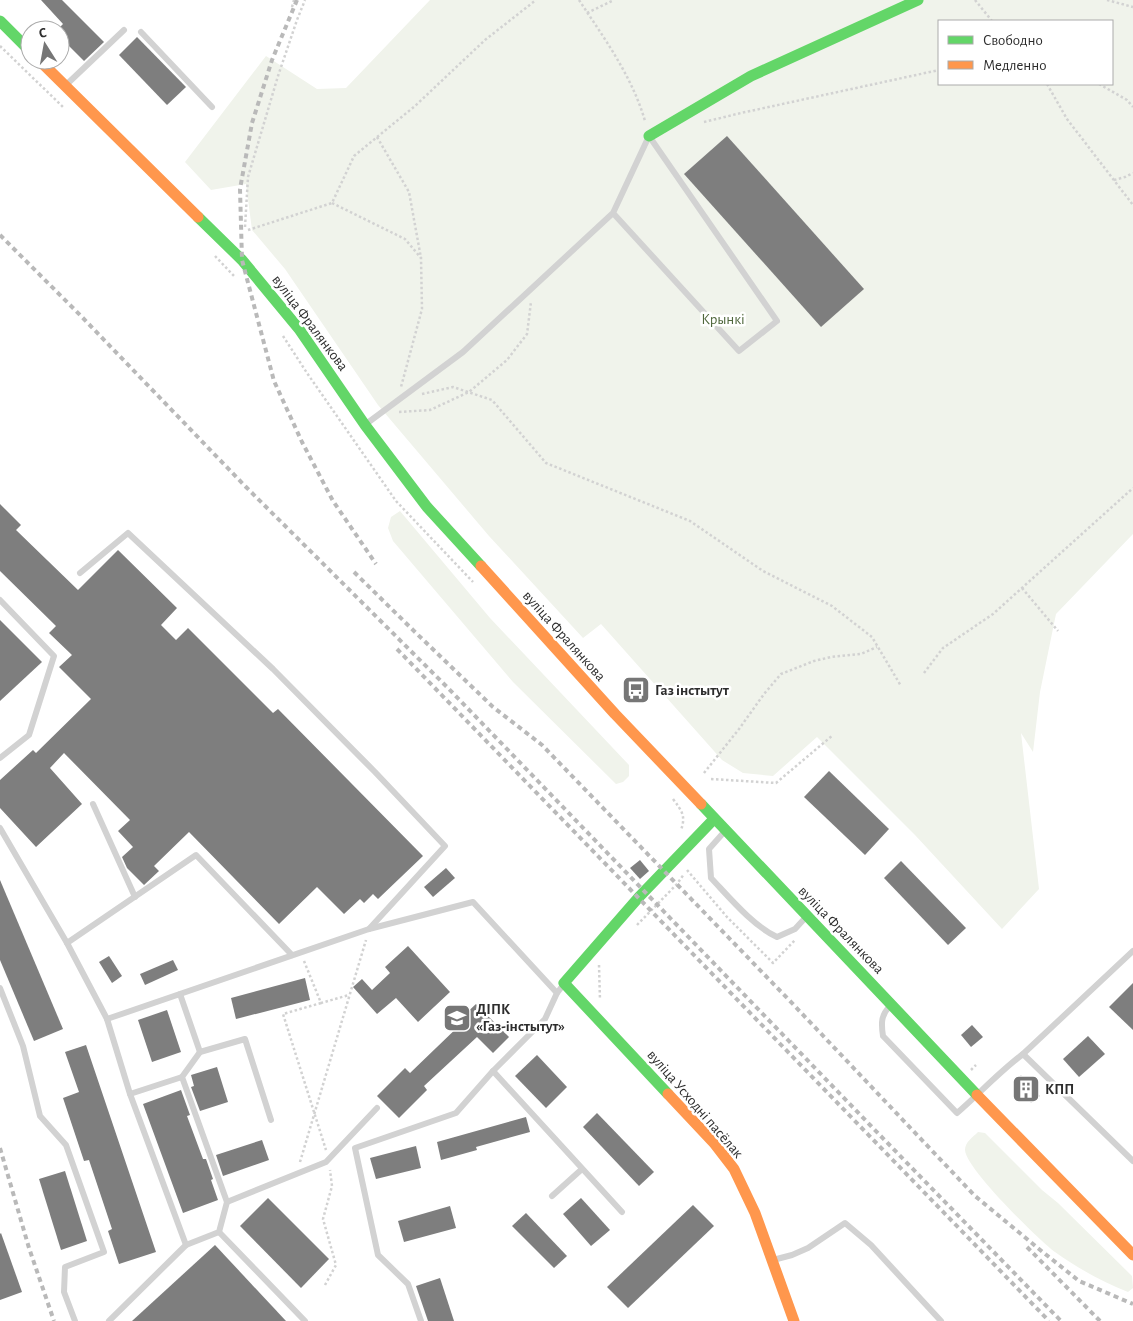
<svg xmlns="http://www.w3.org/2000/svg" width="1133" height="1321" font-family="'Alegreya Sans',sans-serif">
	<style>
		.green { fill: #f0f3eb; fill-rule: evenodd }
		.building { fill: #7e7e7e }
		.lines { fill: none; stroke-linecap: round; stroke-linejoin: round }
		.path { stroke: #d2d2d2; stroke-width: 2.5; stroke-dasharray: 2.5 2.5; stroke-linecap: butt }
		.lane { stroke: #d2d2d2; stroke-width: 6 }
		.fast { stroke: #63d668; stroke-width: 11 }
		.slow { stroke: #ff974d; stroke-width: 11 }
		.rail { stroke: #b9b9b9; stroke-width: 4; stroke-dasharray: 5 4; stroke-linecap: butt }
		.labels { text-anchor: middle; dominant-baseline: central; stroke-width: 5; stroke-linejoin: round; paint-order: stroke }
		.park-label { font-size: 15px; fill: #4f673c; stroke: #fff }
		.street-label { font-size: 15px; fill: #2d2d2d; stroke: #fff }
		.poi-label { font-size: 15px; font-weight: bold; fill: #2d2d2d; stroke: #fff; text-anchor: start }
	</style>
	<rect width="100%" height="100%" fill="#fff"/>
	<g class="green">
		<path d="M430,0H1133V534L1056,614L1040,692L1033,752L1021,733L1039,889L1002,929L915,835L817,737L773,776L743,773L722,760L601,624L583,638L489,536L378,405L285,269L252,230L246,184L211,190L185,162L266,56L317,89L346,88ZM939,21H1112V84H939Z"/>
		<polygon points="400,511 490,618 629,765 629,776 623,782 616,784 513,682 393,541 388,528 391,517"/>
		<path d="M978,1132L985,1133L1042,1190L1058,1203L1132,1276L1133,1288L1128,1292C1103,1282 1077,1268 1055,1252C1038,1239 966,1169 965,1150C965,1142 973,1137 978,1132Z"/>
	</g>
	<g class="building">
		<polygon points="41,0 62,0 104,42 84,61 60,37 60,27 63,24"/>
		<polygon points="137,37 186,87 167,105 119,55"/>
		<polygon points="727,136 864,289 821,327 684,174"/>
		<polygon points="0,504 21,525 16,530 78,590 118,550 177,608 161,625 176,640 188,628 273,713 278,709 423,856 378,899 373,894 364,903 360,899 344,914 317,887 279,924 189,832 154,866 159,871 144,885 127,868 122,857 133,847 118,831 130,820 64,753 50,768 82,804 36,847 0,808 0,780 33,750 36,753 91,699 59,667 72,655 49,633 56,626 0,571"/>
		<polygon points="0,620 42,662 0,701"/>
		<polygon points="829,771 889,829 865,855 804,797"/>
		<polygon points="640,860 649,871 640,879 630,868"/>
		<polygon points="901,861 966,928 948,945 884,878"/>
		<polygon points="446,868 455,878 433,897 424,887"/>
		<polygon points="0,880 63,1029 34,1041 0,960"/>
		<polygon points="408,946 450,992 418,1022 396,998 377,1014 353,987 362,979 372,990 390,973 385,967"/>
		<polygon points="109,956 122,976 112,983 99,962"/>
		<polygon points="173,960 178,970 145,985 140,974"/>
		<polygon points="305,978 310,1000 236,1019 231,998"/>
		<polygon points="1133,983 1133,1030 1109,1007"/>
		<polygon points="476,1004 509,1037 493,1053 477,1037 424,1086 427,1090 399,1118 377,1096 405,1068 410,1073 463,1022 460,1019"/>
		<polygon points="167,1010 181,1052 152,1062 138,1020"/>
		<polygon points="972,1025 983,1037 971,1047 961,1035"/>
		<polygon points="1088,1036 1105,1054 1079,1077 1063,1059"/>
		<polygon points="86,1045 156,1252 119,1264 108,1231 112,1229 89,1160 84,1161 63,1098 79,1092 65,1052"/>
		<polygon points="537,1055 567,1087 546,1108 515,1076"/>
		<polygon points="217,1067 228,1102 200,1111 191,1087 194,1086 191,1075"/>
		<polygon points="1021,1075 1040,1096 1031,1103 1013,1082"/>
		<polygon points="181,1090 190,1115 187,1116 203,1159 206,1159 213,1179 211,1180 218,1200 183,1213 143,1104"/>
		<polygon points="597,1113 654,1172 639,1186 583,1127"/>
		<polygon points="526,1117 530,1132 476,1147 477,1150 441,1160 437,1142"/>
		<polygon points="262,1140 269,1160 223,1176 216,1155"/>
		<polygon points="416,1146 421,1168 376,1179 370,1158"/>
		<polygon points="65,1171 87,1241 61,1250 39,1179"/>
		<polygon points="268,1198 329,1259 301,1288 240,1226"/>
		<polygon points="581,1198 610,1230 591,1246 563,1214"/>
		<polygon points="693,1205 714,1226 628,1308 607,1287"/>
		<polygon points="450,1206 456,1228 404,1242 398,1221"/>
		<polygon points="526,1213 567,1256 554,1268 512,1226"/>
		<polygon points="1,1233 22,1292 0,1300 0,1234"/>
		<polygon points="215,1245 286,1321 132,1321"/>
		<polygon points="440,1278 454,1321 428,1321 416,1286"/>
	</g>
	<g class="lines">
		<g class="path">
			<path d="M579,0C604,38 632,76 645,121"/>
			<polyline points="975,0 992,21"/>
			<polyline points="1107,0 1133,7"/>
			<polyline points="292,7 294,0"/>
			<polyline points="587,13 614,0"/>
			<polyline points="0,46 63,107"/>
			<polyline points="1047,84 1067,119 1133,205"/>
			<polyline points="1099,84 1127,100 1133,107"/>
			<polyline points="704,122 741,113 939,70"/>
			<polyline points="377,137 409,192 421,258"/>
			<polyline points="1114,180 1125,177 1133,173"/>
			<polyline points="332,203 405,239 421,258 422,309 401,387"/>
			<polyline points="245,227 248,177 278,76 297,20 305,0"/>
			<polyline points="248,230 332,203 354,156 415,106 485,40 536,0"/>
			<polyline points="215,256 234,276"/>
			<polyline points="283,336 307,373 396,501 473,582"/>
			<polyline points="422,394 453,387 492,400 546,463 690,521 763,571 832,606 872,637 901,686"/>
			<polyline points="399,412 430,410 469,392 507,360 527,334 531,302"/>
			<polyline points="1022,588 1058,631"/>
			<polyline points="924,673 943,648 993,614 1133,488"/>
			<polyline points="704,773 739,729 764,694 781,674 814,661 831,657 861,654 877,647"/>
			<polyline points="711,779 776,783 833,735"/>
			<path d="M673,799C682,811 686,816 681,830"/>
			<polyline points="687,870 727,917 773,963 795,940"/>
			<polyline points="637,925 677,884 684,874"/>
			<polyline points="304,961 321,1003 349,995"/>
			<polyline points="599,965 600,1000"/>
			<polyline points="321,1003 283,1014 326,1150"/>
			<polyline points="971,1070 976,1065"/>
			<polyline points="300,1162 366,940"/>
			<polyline points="325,1285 336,1265 323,1219 332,1186 330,1170"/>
		</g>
		<g class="lane">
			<polyline points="141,32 212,107"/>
			<polyline points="66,85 124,30"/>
			<polyline points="366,424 463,352 613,213 649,136 777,321 739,351 613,213"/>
			<polyline points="80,573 128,533 273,669 375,772 445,846 369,929"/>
			<polyline points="0,600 54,656 29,735 0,758"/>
			<polyline points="93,804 135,897"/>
			<polyline points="0,828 67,943 107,1019 369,929 473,902 557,993 564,984"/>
			<path d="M725,831L709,849L711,878C729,897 753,926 777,937L795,929L806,917"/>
			<polyline points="67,943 196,855 292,955"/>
			<polyline points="0,988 23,1046 40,1116 66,1145 104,1252 65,1267 64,1292 75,1321"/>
			<polyline points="180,994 200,1052 245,1039 271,1120"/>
			<path d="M890,1006C881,1015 881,1023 883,1036L957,1113C979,1094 999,1072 1023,1054L1133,1161"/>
			<polyline points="107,1019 130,1094 186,1245 109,1321"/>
			<polyline points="1023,1054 1133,951"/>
			<polyline points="493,1071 622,1212"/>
			<polyline points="130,1094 182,1077"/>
			<polyline points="552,1196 582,1169"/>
			<polyline points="227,1202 326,1162 377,1108"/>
			<polyline points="219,1232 305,1321"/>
			<polyline points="186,1245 219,1232 227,1202 182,1077 200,1052"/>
			<polyline points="773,1260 792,1255 808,1248 845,1223 871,1245 941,1321"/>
			<polyline points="421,1321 408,1284 378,1255 355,1148 456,1113 493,1071 545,1019 557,993"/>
		</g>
		<g class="fast">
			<polyline points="0,21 30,51"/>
			<polyline points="649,136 751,76 918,0"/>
			<polyline points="198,217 242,260 299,329 365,425 427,507 481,566"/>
			<polyline points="701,804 977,1095"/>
			<polyline points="668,1094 564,983 639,897 714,819"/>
		</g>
		<g class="slow">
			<polyline points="39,60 198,217"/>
			<polyline points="481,566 615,714 701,804"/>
			<polyline points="668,1094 714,1143 734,1169 755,1213 794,1321"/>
			<polyline points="977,1095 1133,1255"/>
		</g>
		<g class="rail">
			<polyline points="297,0 272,60 252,123 240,189 242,260 274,381 302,442 333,501 376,564"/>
			<polyline points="0,235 81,316 246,487 448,688 871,1126 1061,1321"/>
			<polyline points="354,572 415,632 493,707 542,745 790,1001 975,1196 1039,1249 1079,1281 1133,1304"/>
			<polyline points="397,649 1049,1321"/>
			<polyline points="0,1148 29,1248 54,1321"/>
			<polyline points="1027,1247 1100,1321"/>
		</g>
	</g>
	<defs>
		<g id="bus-square" transform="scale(1.4375)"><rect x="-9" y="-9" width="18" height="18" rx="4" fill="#767676" stroke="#fff"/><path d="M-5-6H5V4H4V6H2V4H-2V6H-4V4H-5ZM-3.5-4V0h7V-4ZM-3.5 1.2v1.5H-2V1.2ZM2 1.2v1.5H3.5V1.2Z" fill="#fff"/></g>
		<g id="university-square" transform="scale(1.4375)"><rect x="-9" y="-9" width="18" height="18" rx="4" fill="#767676" stroke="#fff"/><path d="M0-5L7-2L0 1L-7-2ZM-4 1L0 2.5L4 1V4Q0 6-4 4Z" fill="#fff"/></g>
		<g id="building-square" transform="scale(1.4375)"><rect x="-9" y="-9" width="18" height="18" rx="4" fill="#767676" stroke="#fff"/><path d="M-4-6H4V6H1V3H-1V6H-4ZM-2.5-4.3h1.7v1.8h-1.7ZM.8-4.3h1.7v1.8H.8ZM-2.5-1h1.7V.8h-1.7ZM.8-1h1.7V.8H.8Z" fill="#fff"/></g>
	</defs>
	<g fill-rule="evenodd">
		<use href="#bus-square" x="636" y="690"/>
		<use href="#university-square" x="457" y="1018"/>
		<use href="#building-square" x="1026" y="1089"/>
	</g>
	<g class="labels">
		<g class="park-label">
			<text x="723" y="319">Крынкі</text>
		</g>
		<g class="street-label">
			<text transform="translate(310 323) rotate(53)">вуліца Фралянкова</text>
			<text transform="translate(564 636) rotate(48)">вуліца Фралянкова</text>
			<text transform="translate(841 930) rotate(46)">вуліца Фралянкова</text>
			<text transform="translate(695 1104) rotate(49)">вуліца Усходні пасёлак</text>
		</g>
		<g class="poi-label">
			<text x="655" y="690">Газ інстытут</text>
			<text x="476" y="1009">ДІПК<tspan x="476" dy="17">«Газ-інстытут»</tspan></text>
			<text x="1045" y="1089">КПП</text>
		</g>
	</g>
	<rect x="938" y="20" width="175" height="65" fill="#ffffff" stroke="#ababab"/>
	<rect x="948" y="36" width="25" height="8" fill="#63d668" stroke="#ababab"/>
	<text x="983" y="45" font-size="15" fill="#2d2d2d">Свободно</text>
	<rect x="948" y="61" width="25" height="8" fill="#ff974d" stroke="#ababab"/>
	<text x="983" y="70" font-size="15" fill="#2d2d2d">Медленно</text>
	<g transform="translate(45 45) rotate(349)"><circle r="24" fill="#ffffff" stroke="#ababab"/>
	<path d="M0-4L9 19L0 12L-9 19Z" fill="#767676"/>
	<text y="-8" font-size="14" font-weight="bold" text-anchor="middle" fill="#2d2d2d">С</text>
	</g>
</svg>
